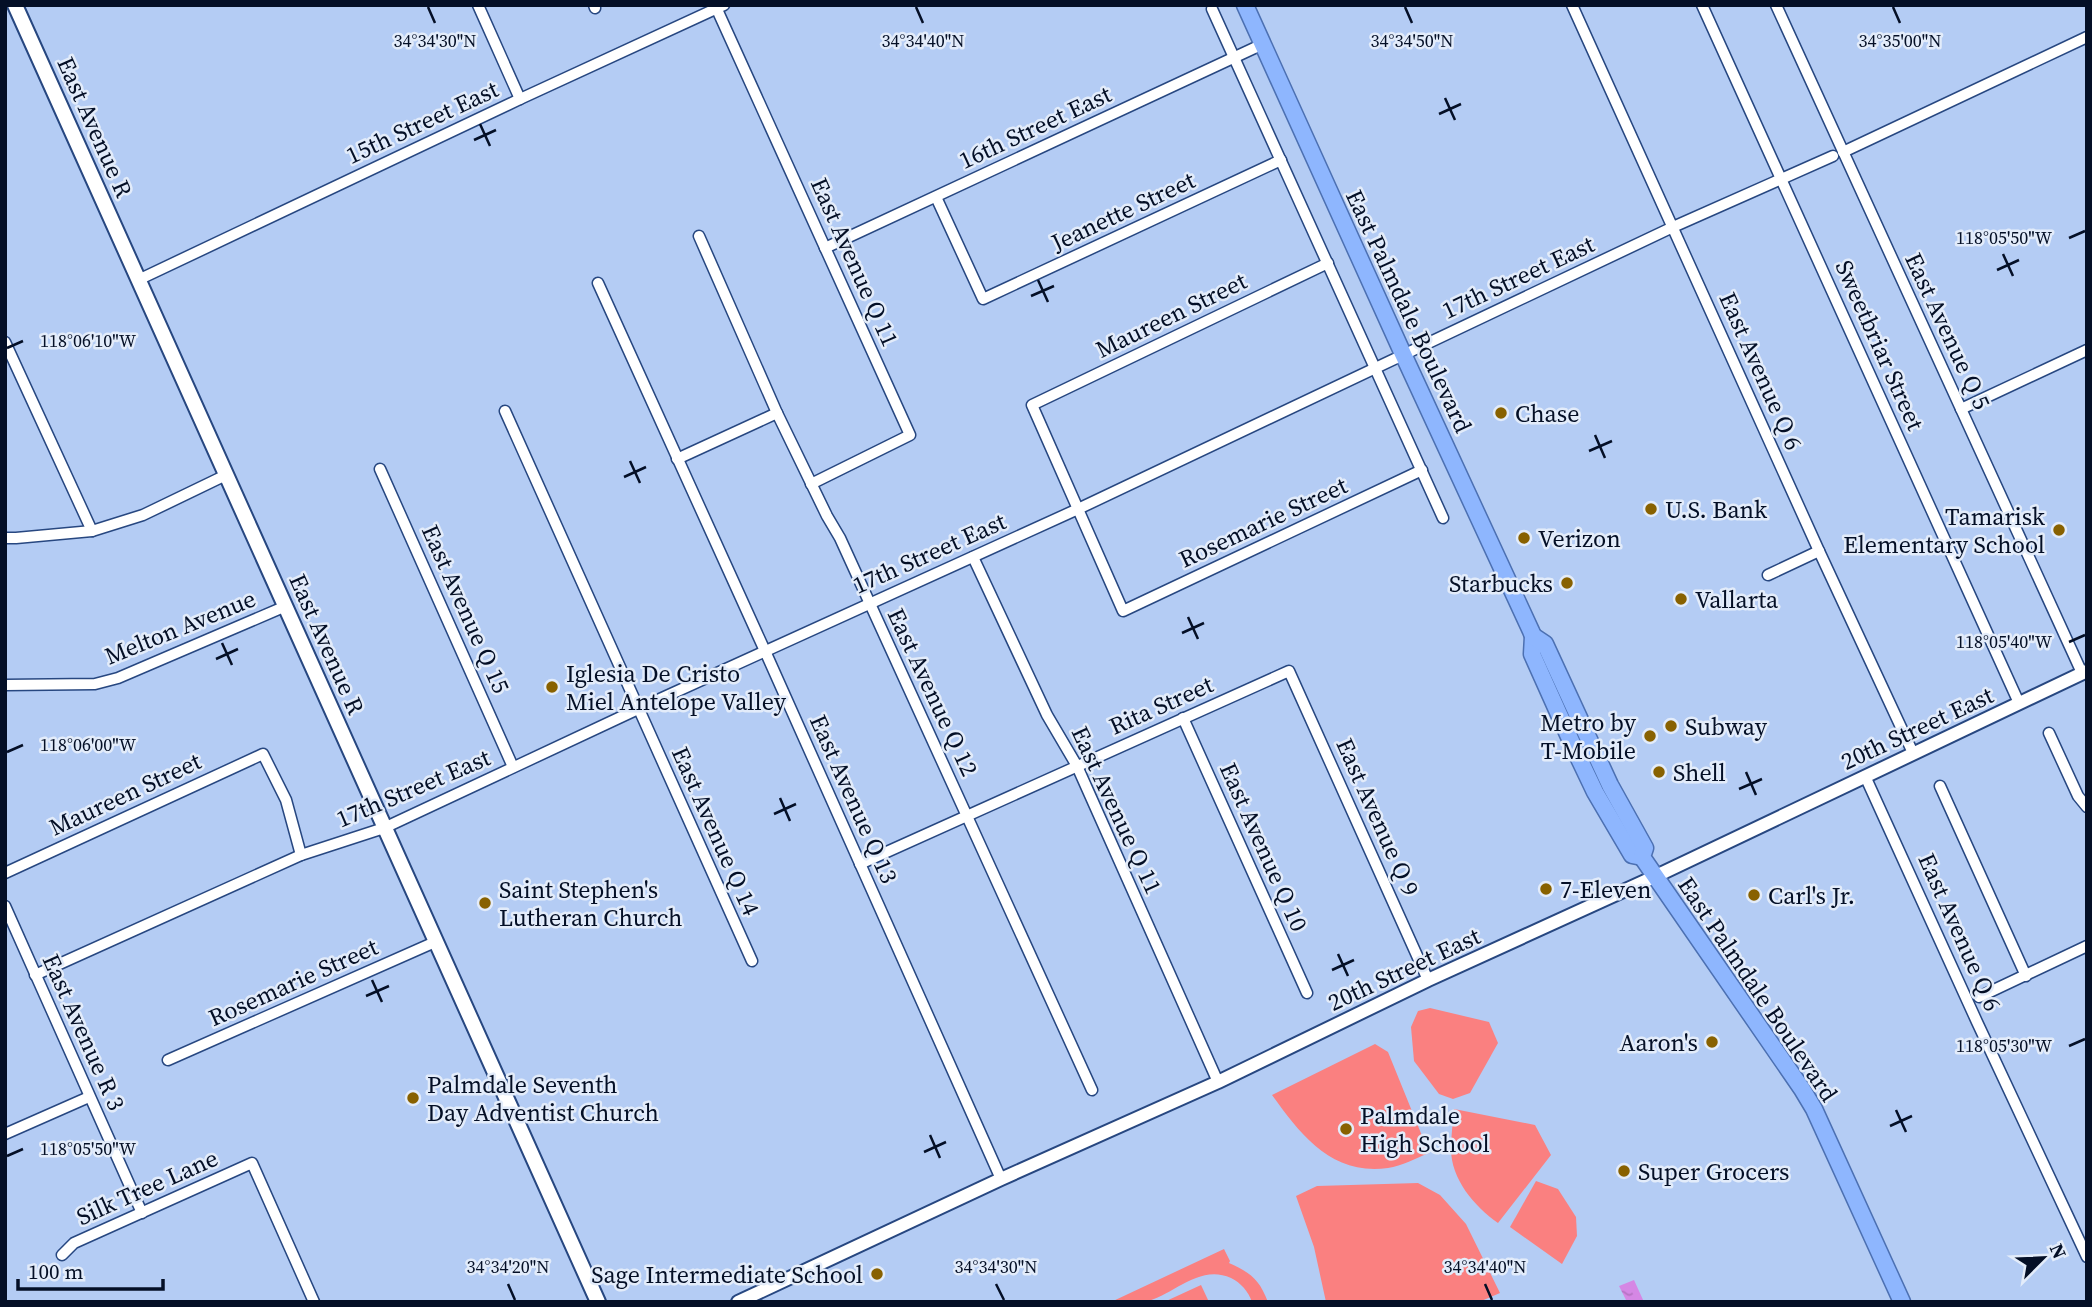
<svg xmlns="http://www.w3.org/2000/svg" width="2092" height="1307" font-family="'Source Serif 4',serif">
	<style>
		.grass { fill: #fa8080 }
		.water { fill: url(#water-ripples) }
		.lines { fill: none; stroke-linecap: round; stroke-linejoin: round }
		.minor-casing { stroke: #274780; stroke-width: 13 }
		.tertiary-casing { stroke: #274780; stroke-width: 16 }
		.secondary-casing { stroke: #274780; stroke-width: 18 }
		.trunk-casing { stroke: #4c70b2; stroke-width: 19 }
		.minor { stroke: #fff; stroke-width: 10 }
		.tertiary { stroke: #fff; stroke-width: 12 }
		.secondary { stroke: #fff; stroke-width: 14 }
		.trunk { stroke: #8eb6fe; stroke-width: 16 }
		.ticks { fill: none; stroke: #040f26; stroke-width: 2.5 }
		.poi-dot { fill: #886100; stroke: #e3ecfa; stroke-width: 2.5 }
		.labels { text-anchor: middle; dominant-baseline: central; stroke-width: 5; stroke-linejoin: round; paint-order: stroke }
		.street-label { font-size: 24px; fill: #040f26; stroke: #e3ecfa }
		.poi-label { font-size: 24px; fill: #040f26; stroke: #e3ecfa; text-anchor: start }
		.ticks-label { font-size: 18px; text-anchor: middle; fill: #040f26; stroke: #e3ecfa; stroke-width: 5; stroke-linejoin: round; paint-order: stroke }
	</style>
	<defs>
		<pattern id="water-ripples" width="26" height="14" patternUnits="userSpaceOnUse" patternTransform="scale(1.75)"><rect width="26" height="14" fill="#d587e4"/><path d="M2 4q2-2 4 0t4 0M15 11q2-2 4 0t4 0" fill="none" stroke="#b573c3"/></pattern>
	</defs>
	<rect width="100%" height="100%" fill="#b4ccf4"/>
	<g class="grass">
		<polygon points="1430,1008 1489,1022 1498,1043 1470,1093 1453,1099 1439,1094 1414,1061 1411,1027 1418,1011"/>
		<path d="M1375,1044L1388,1052L1429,1153C1416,1158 1402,1166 1388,1168C1332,1176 1301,1135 1272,1095Z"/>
		<path d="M1454,1109L1535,1125L1551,1155L1498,1223C1474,1206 1451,1179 1451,1149C1451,1136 1453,1122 1454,1109Z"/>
		<polygon points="1536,1181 1558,1189 1576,1217 1577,1236 1562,1264 1510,1227"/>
		<polygon points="1418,1183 1440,1195 1466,1224 1500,1293 1479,1302 1326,1302 1314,1247 1296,1196 1317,1186"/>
		<path d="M1224,1249L1230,1261L1229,1263C1251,1273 1259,1279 1268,1302H1252C1248,1291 1241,1283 1231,1278C1199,1263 1173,1296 1144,1302C1134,1304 1122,1302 1111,1302Z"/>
		<polygon points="1201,1285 1209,1302 1164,1302"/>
	</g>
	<polygon class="water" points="1634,1280 1644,1302 1627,1302 1619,1286"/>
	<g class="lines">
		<g class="minor-casing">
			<g id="minor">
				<polyline points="478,5 520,99"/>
				<polyline points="594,5 595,8"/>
				<polyline points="715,5 910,435 811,484"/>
				<polyline points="1572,5 1819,551 1913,753"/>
				<polyline points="1702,5 2019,703"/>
				<polyline points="1776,5 2082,673"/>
				<polyline points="1212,9 1443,518"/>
				<polyline points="1843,152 2087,37"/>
				<polyline points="936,197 983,299 1281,160"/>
				<polyline points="699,236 777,413 827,516 840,538 1092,1090"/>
				<polyline points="825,248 1263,44"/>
				<polyline points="1328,263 1032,405 1123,611 1422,470"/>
				<polyline points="138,280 520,99 724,5"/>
				<polyline points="598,283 765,651 1001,1179"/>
				<polyline points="5,342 92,531"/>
				<polyline points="1961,409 2087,350"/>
				<polyline points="505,411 752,961"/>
				<polyline points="677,459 777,413"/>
				<polyline points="380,469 513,767"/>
				<polyline points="5,538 16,538 92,531 143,515 226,475"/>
				<polyline points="973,557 1047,715 1077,766 1218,1082"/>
				<polyline points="1768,575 1819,551"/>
				<polyline points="5,685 95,684 118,678 286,606"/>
				<polyline points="1183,718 1307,993"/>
				<polyline points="2049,733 2078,796 2087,807"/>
				<polyline points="1865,776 1977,1022 2087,1257"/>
				<polyline points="1940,786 2026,976"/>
				<polyline points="860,864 1289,671 1428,980"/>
				<polyline points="5,873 263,754 286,800 301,855"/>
				<polyline points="5,906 142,1213"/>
				<polyline points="35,975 301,855 384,828 638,709 1078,509 1673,227 1833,156"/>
				<polyline points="1979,997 2087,946"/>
				<polyline points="168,1060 435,942"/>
				<polyline points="5,1134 89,1097"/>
				<polyline points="62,1255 74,1243 252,1163 314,1302"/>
			</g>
		</g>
		<g class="tertiary-casing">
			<polyline id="tertiary" points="738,1302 1001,1179 1218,1082 1428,980 1654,877 2087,671"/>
		</g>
		<g class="secondary-casing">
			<polyline id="secondary" points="15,5 598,1302"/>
		</g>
		<g class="trunk-casing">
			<g id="trunk">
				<polyline points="1245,5 1403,354 1531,631 1533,636 1532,654 1575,750 1595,792 1632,855 1642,857"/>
				<polyline points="1533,636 1545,644 1610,785 1645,848 1642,857 1802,1089 1814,1109 1902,1302"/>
			</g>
		</g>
		<use href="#minor" class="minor"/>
		<use href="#tertiary" class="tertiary"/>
		<use href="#secondary" class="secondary"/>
		<use href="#trunk" class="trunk"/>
	</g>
	<path class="ticks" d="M428,7L435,23M916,7L923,23M1405,7L1412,23M1893,7L1900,23M1445,98L1455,120M1439,114L1461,104M480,124L490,146M474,140L496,130M2069,238L2085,231M2003,254L2013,276M1997,270L2019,260M1038,280L1048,302M1031,296L1054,286M7,348L23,341M1595,435L1605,458M1589,451L1612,441M630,461L640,483M624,477L646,467M1188,617L1198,639M1182,633L1204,623M2069,642L2085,635M222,643L232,665M216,659L238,649M7,752L23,745M1746,772L1756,795M1739,789L1762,779M780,798L790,821M774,814L796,804M1338,954L1348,976M1332,970L1354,960M372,980L382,1002M366,996L389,986M2069,1046L2085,1039M1896,1110L1906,1132M1890,1126L1912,1116M930,1135L940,1158M924,1152L946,1142M7,1156L23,1149M508,1284L515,1300M996,1284L1004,1300M1485,1284L1492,1300"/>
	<g class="poi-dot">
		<circle cx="1501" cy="413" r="7"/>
		<circle cx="1651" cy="509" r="7"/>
		<circle cx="2059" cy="530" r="7"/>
		<circle cx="1524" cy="538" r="7"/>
		<circle cx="1567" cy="583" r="7"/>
		<circle cx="1681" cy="599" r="7"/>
		<circle cx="552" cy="687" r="7"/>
		<circle cx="1671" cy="726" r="7"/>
		<circle cx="1650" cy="736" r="7"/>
		<circle cx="1659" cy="772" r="7"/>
		<circle cx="1546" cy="889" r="7"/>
		<circle cx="1754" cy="895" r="7"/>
		<circle cx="485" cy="903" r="7"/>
		<circle cx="1712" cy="1042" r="7"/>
		<circle cx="413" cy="1098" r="7"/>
		<circle cx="1346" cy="1129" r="7"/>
		<circle cx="1624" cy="1171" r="7"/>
		<circle cx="877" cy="1274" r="7"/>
	</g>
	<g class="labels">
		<g class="street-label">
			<text transform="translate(422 122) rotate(-25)">15th Street East</text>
			<text transform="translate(95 127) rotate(66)">East Avenue R</text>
			<text transform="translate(1035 127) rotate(-25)">16th Street East</text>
			<text transform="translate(1123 211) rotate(-25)">Jeanette Street</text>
			<text transform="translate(855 262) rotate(66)">East Avenue Q 11</text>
			<text transform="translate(1518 277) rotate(-25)">17th Street East</text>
			<text transform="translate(1409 311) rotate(65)">East Palmdale Boulevard</text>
			<text transform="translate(1171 315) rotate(-26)">Maureen Street</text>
			<text transform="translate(1948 331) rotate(65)">East Avenue Q 5</text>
			<text transform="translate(1880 345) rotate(66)">Sweetbriar Street</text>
			<text transform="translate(1761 371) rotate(66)">East Avenue Q 6</text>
			<text transform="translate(1263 522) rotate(-25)">Rosemarie Street</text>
			<text transform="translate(929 553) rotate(-24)">17th Street East</text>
			<text transform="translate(466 609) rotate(66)">East Avenue Q 15</text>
			<text transform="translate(180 627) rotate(-22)">Melton Avenue</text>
			<text transform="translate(327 644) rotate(66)">East Avenue R</text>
			<text transform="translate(933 692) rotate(65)">East Avenue Q 12</text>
			<text transform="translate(1161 705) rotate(-24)">Rita Street</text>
			<text transform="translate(1917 728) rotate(-25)">20th Street East</text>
			<text transform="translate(413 788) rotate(-23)">17th Street East</text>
			<text transform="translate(125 794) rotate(-25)">Maureen Street</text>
			<text transform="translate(854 799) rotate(66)">East Avenue Q 13</text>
			<text transform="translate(1117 810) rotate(65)">East Avenue Q 11</text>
			<text transform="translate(1378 817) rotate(66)">East Avenue Q 9</text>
			<text transform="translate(716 831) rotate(66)">East Avenue Q 14</text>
			<text transform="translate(1264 847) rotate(66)">East Avenue Q 10</text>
			<text transform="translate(1960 932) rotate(66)">East Avenue Q 6</text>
			<text transform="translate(1404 969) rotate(-25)">20th Street East</text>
			<text transform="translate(293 982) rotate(-24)">Rosemarie Street</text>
			<text transform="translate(1758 989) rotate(56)">East Palmdale Boulevard</text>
			<text transform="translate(84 1032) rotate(66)">East Avenue R 3</text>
			<text transform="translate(147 1187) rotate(-24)">Silk Tree Lane</text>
		</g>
		<g class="poi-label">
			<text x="1515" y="413">Chase</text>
			<text x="1665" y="509">U.S. Bank</text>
			<text x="2045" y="516" text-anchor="end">Tamarisk<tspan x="2045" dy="28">Elementary School</tspan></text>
			<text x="1538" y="538">Verizon</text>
			<text x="1553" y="583" text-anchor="end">Starbucks</text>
			<text x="1695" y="599">Vallarta</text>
			<text x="566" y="673">Iglesia De Cristo<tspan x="566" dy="28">Miel Antelope Valley</tspan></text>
			<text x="1636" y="722" text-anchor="end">Metro by<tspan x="1636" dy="28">T-Mobile</tspan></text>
			<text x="1685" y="726">Subway</text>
			<text x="1673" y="772">Shell</text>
			<text x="499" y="889">Saint Stephen's<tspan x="499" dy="28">Lutheran Church</tspan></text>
			<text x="1560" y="889">7-Eleven</text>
			<text x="1768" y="895">Carl's Jr.</text>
			<text x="1698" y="1042" text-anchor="end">Aaron's</text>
			<text x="427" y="1084">Palmdale Seventh<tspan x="427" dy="28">Day Adventist Church</tspan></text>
			<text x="1360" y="1115">Palmdale<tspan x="1360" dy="28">High School</tspan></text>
			<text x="1638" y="1171">Super Grocers</text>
			<text x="863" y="1274" text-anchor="end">Sage Intermediate School</text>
		</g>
	</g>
	<g class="ticks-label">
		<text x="435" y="47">34°34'30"N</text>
		<text x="923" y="47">34°34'40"N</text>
		<text x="1412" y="47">34°34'50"N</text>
		<text x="1900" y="47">34°35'00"N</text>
		<text x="2004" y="244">118°05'50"W</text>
		<text x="88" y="347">118°06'10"W</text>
		<text x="2004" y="648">118°05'40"W</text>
		<text x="88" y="751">118°06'00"W</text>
		<text x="2004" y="1052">118°05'30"W</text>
		<text x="88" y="1155">118°05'50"W</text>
		<text x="508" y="1273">34°34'20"N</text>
		<text x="996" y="1273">34°34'30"N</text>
		<text x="1485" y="1273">34°34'40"N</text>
	</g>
	<rect width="2092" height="1307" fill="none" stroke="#040f26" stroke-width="14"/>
	<g transform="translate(2043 1258) rotate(66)" stroke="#e3ecfa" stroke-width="5" paint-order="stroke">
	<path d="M0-5L12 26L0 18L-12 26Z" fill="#040f26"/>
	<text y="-10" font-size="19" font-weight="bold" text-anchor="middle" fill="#040f26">N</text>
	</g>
	<path d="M18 1279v10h145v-10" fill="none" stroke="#040f26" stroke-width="3.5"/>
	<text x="28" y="1279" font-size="21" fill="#040f26" stroke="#e3ecfa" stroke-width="5" paint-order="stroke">100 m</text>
</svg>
